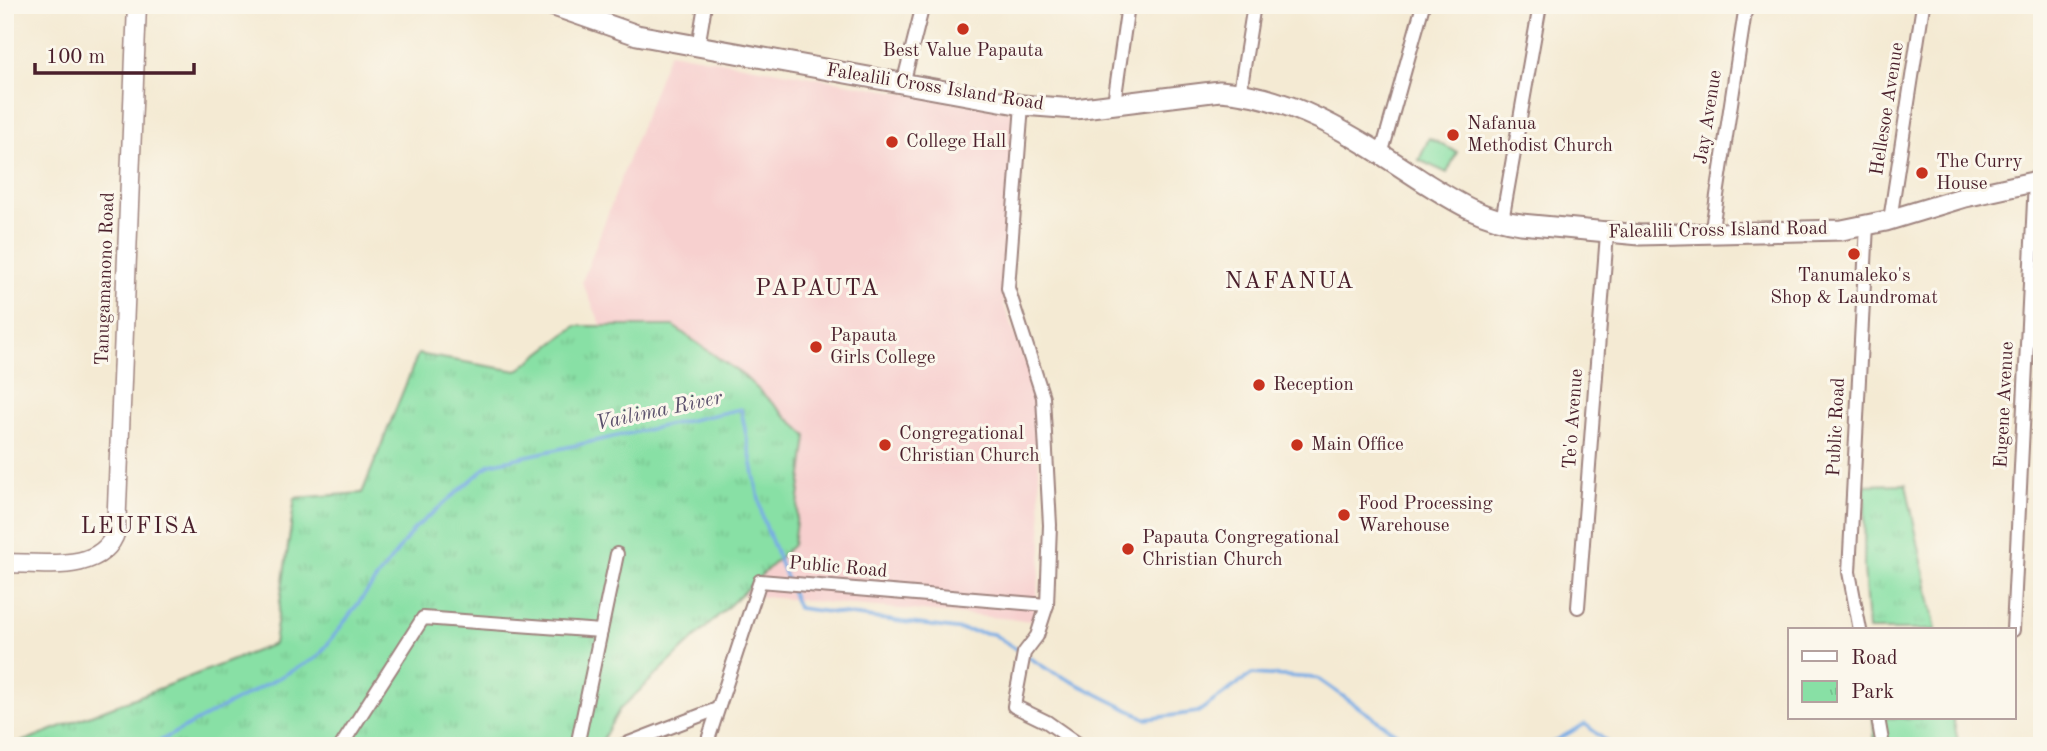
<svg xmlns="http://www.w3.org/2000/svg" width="2047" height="751" font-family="'Old Standard TT',serif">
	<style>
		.built { fill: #f7d0cf }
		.grass { fill: #88e0a5; stroke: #698068; stroke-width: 2 }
		.park { fill: url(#park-tufts); stroke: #698068; stroke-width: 2 }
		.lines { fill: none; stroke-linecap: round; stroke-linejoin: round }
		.stream { stroke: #78ace5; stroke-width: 3.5 }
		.minor-casing { stroke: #9f847f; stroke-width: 16 }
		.secondary-casing { stroke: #9f847f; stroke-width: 21 }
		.primary-casing { stroke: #9f847f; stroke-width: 23 }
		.minor { stroke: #fff; stroke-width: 12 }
		.secondary { stroke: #fff; stroke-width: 18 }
		.primary { stroke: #fff; stroke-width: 19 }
		.poi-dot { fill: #c8321e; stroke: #fbf7ec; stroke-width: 2.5 }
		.labels { text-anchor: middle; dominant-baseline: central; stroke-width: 6; stroke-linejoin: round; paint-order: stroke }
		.poi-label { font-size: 19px; fill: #4a1f2b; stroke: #fbf7ec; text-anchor: start }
		.street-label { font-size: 19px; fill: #4a1f2b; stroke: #fbf7ec }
		.water-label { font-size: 21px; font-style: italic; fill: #5a506c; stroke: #fbf7ec }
		.quarter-label { font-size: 23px; letter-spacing: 2px; fill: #4a1f2b; stroke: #fbf7ec }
	</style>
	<defs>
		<pattern id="park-tufts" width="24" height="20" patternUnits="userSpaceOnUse" patternTransform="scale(1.75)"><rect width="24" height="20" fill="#88e0a5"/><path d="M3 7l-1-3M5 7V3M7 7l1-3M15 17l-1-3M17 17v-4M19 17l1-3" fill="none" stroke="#77c08e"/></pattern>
	</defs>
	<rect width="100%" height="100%" fill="#fbf7ec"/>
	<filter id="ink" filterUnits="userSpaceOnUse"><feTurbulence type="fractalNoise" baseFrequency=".0143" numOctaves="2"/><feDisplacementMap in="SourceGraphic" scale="14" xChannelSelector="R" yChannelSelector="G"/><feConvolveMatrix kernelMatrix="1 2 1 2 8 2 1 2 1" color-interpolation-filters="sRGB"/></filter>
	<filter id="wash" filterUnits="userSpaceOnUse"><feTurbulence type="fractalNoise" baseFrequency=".00686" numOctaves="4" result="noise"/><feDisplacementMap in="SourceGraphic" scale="28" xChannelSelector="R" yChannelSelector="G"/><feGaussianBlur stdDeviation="1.57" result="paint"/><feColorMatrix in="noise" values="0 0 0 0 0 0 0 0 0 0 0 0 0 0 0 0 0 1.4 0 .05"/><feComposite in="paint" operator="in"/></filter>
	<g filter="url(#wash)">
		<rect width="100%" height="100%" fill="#f4ead3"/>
		<polygon class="built" points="669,52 1013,112 1004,305 1036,389 1042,549 1034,621 722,593 582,282"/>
		<polygon class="grass" points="1429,138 1457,152 1447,173 1419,160"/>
		<g class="park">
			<polygon points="576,326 673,326 744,376 807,436 793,545 619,710 599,746 11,746 274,644 295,498 362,493 418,354 517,371"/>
			<polygon points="1906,484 1936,630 1868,630 1864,567 1865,485"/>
			<polygon points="1873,718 1953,718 1959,746 1875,746"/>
		</g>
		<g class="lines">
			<g class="stream">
				<polyline points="150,746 318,657 414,529 490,464 741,409 763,519 798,608 993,634 1047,669 1147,719 1198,712 1252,674 1317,678 1414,746"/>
				<polyline points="1546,746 1585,724 1612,746"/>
			</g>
		</g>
	</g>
	<g filter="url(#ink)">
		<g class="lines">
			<g class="minor-casing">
				<g id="minor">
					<polyline points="698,47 705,5"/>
					<polyline points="903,84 923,5"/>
					<polyline points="1240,92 1254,5"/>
					<polyline points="1114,103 1128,5"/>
					<polyline points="1022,105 1008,288 1043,397 1050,525 1047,605 1037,636 1024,653 1014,706 1047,722 1081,746"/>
					<polyline points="1381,155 1423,5"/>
					<polyline points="1890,220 1923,5"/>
					<polyline points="1502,221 1540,5"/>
					<polyline points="1711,235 1746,5"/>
					<polyline points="1578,607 1607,234"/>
					<polyline points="1860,630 1849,572 1867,225"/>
					<polyline points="2013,630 2035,181"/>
					<polyline points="1878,718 1883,746"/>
					<polyline points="341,746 423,618 601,631"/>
					<polyline points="577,746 617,554"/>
					<polyline points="621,746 717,709"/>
					<polyline points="706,746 760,581 1047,605"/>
				</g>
			</g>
			<g class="secondary-casing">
				<path id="secondary" d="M5,563C42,563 103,574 116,531L137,5"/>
			</g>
			<g class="primary-casing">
				<path id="primary" d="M551,5L637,35L1022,105L1075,109L1220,91C1297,96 1361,141 1424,182C1456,202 1482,219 1521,224L1640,235L1842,230L1886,221L1965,197L2042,180"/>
			</g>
			<use href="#minor" class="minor"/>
			<use href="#secondary" class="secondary"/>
			<use href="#primary" class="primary"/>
		</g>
	</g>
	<g class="poi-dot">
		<circle cx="963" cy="29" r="7"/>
		<circle cx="1453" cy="135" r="7"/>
		<circle cx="892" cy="142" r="7"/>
		<circle cx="1922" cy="173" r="7"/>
		<circle cx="1854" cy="254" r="7"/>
		<circle cx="816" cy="347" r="7"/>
		<circle cx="1259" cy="385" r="7"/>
		<circle cx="885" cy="445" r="7"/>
		<circle cx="1297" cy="445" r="7"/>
		<circle cx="1344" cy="515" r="7"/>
		<circle cx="1128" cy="549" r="7"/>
	</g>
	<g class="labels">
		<g class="poi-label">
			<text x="963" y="51" text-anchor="middle">Best Value Papauta</text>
			<text x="1467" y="124">Nafanua<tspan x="1467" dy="22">Methodist Church</tspan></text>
			<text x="906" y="142">College Hall</text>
			<text x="1936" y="162">The Curry<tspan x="1936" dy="22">House</tspan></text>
			<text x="1854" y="276" text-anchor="middle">Tanumaleko's<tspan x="1854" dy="22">Shop &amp; Laundromat</tspan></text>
			<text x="830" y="336">Papauta<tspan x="830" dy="22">Girls College</tspan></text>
			<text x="1273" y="385">Reception</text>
			<text x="899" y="434">Congregational<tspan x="899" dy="22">Christian Church</tspan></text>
			<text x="1311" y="445">Main Office</text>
			<text x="1358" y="504">Food Processing<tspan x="1358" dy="22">Warehouse</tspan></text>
			<text x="1142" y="538">Papauta Congregational<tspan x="1142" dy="22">Christian Church</tspan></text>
		</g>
		<g class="street-label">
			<text transform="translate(935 88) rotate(9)">Falealili Cross Island Road</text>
			<text transform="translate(1888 109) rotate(-81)">Hellesoe Avenue</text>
			<text transform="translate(1709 117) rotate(-81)">Jay Avenue</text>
			<text transform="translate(1718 231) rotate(-1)">Falealili Cross Island Road</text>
			<text transform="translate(106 279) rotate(-88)">Tanugamanono Road</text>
			<text transform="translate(2005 405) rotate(-87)">Eugene Avenue</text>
			<text transform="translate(1574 419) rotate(-86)">Te'o Avenue</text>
			<text transform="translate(1837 427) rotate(-87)">Public Road</text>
			<text transform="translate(838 568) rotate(5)">Public Road</text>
		</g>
		<g class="water-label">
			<text transform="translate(659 411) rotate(-12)">Vailima River</text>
		</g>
		<g class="quarter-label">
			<text x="1290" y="281">NAFANUA</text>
			<text x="818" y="288">PAPAUTA</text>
			<text x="140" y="526">LEUFISA</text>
		</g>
	</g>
	<rect width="2047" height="751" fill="none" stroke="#fbf7ec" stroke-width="28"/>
	<rect x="1788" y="628" width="228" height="91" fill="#fbf7ec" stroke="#b4a19f" stroke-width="2"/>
	<rect x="1802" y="651" width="35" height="10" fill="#ffffff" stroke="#b4a19f" stroke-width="2"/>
	<text x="1851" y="664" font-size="21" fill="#4a1f2b">Road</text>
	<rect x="1802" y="681" width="35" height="21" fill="url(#park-tufts)" stroke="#b4a19f" stroke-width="2"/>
	<text x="1851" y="698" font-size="21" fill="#4a1f2b">Park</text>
	<path d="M35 63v10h159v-10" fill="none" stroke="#4a1f2b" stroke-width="3.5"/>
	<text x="46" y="63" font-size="21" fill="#4a1f2b" stroke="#fbf7ec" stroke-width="5" paint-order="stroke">100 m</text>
</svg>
